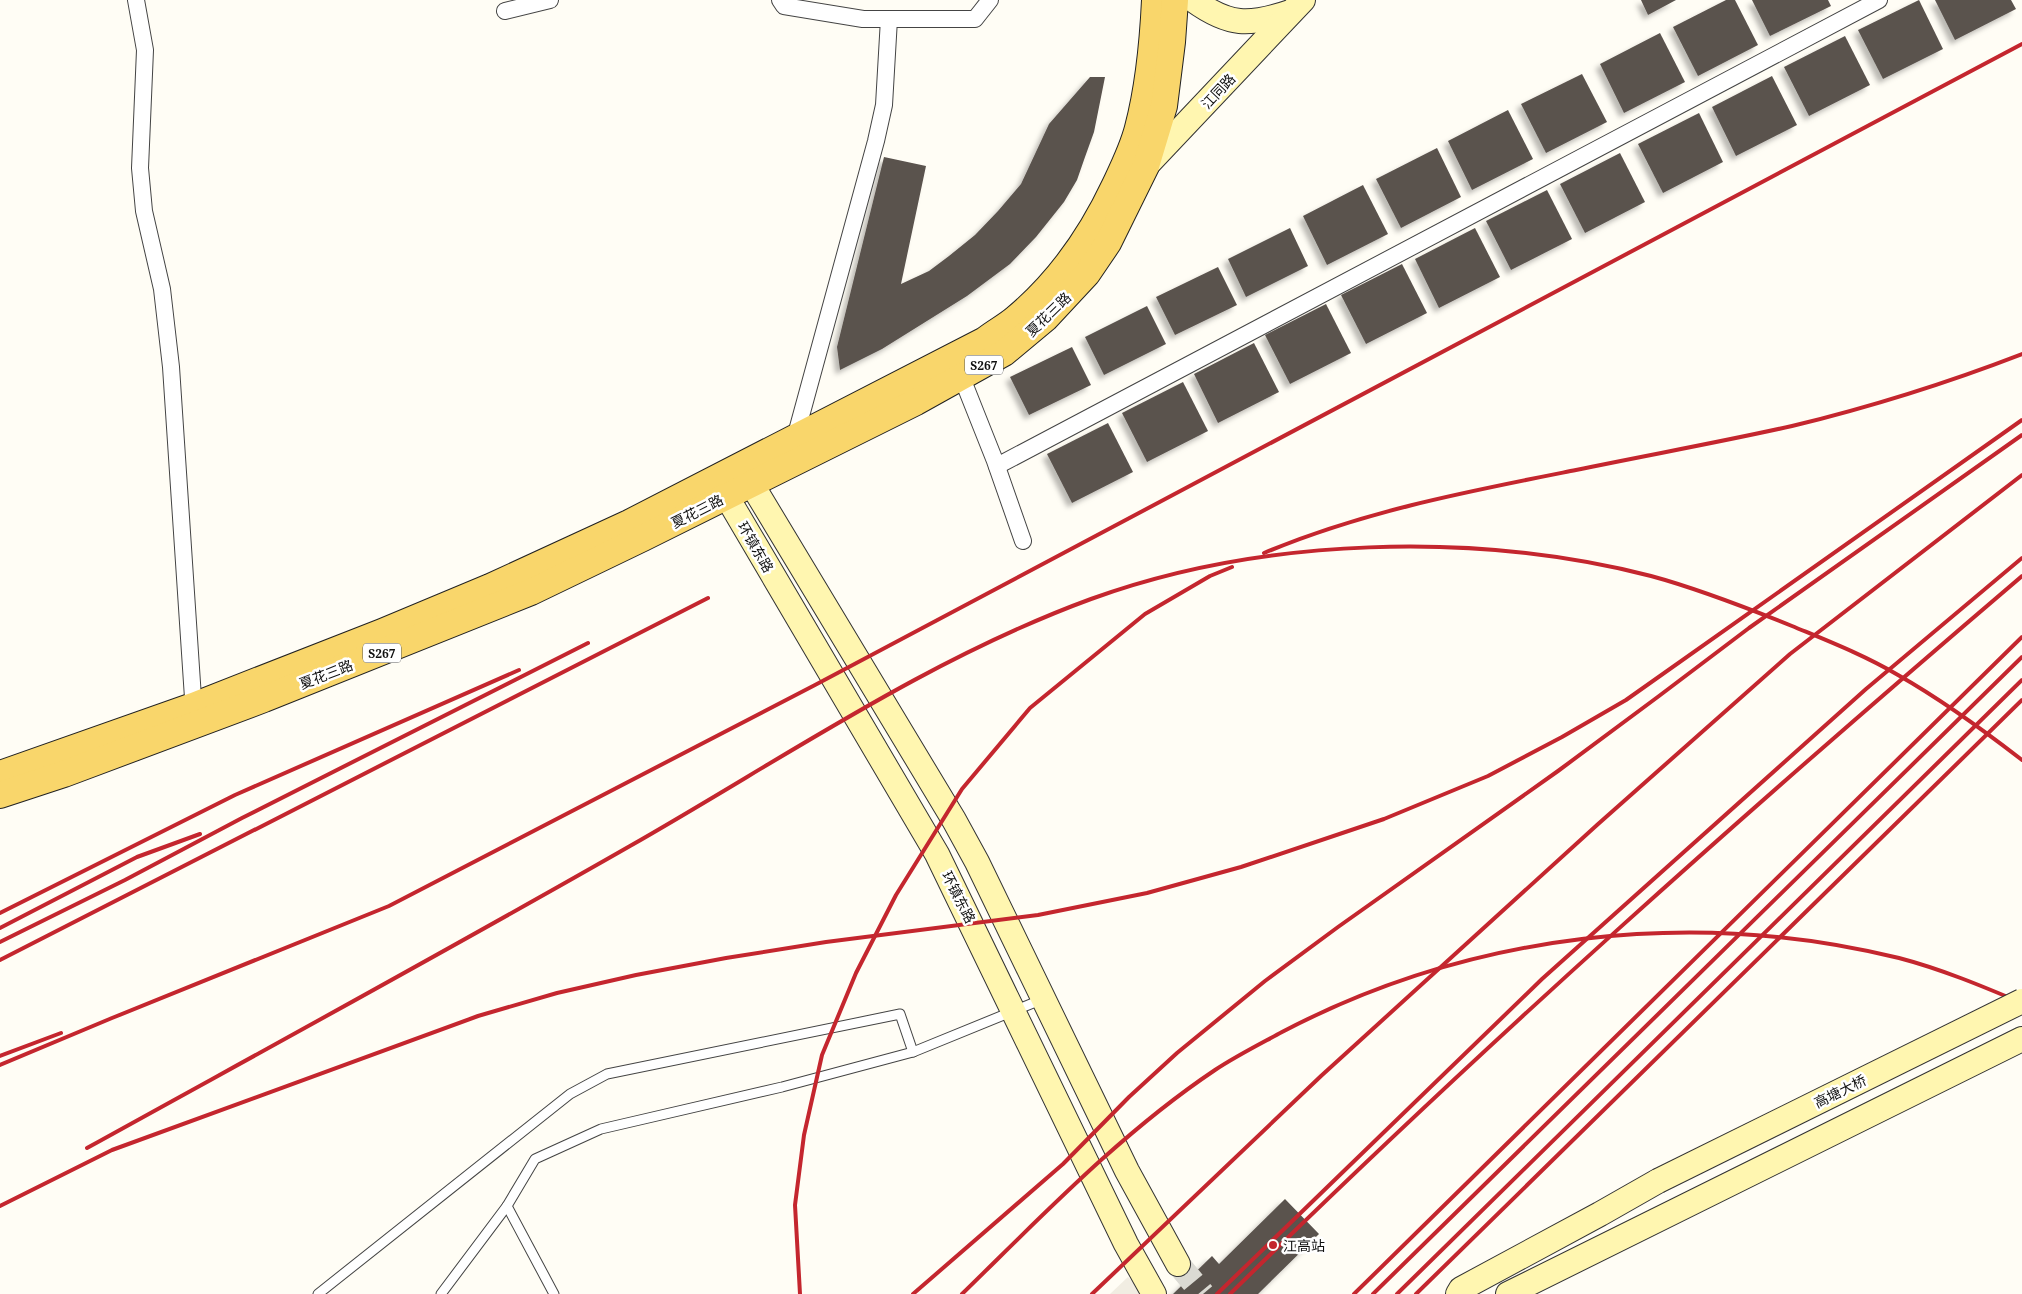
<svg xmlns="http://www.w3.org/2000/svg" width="2022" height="1294" font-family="'Noto Serif','Noto Sans SC',serif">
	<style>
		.plaza { fill: #f1ede2 }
		.building { fill: #5a524d; filter: url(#shadow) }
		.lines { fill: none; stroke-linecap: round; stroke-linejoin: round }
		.secondary-tunnel { stroke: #dbdad3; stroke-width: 24; stroke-dasharray: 24 12; stroke-linecap: butt }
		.lane-casing { stroke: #444; stroke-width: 11 }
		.street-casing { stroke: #444; stroke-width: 18 }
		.secondary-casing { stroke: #333; stroke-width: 26 }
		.primary-casing { stroke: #222; stroke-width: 28 }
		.lane { stroke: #fff; stroke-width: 9 }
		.street { stroke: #fff; stroke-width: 16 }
		.secondary { stroke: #fff6b0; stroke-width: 24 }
		.primary { stroke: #f9d66b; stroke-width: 26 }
		.rail { stroke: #c4262e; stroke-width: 4 }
		.secondary-bridge-casing { stroke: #333; stroke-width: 26; stroke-linecap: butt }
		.secondary-bridge { stroke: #fff6b0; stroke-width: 24 }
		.poi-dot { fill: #c4262e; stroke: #fff; stroke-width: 2 }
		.labels { text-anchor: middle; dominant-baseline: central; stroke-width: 5; stroke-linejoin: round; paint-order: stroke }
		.shield { fill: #fff; stroke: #585858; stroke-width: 1 }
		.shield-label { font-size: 12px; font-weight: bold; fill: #111 }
		.street-label { font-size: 14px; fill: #111; stroke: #fff }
		.poi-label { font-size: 14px; fill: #111; stroke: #fff; text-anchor: start }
	</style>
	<defs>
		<filter id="shadow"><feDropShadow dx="-4.5" dy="4.5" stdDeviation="2.5" flood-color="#0004"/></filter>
	</defs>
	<rect width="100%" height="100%" fill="#fffdf5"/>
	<polygon class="plaza" points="1128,1277 1145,1294 1110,1294"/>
	<g class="building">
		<polygon points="1641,0 1676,0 1648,15"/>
		<polygon points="1726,0 1735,0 1758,45 1698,76 1673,27"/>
		<polygon points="1752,0 1828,0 1831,6 1770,36"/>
		<polygon points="1919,0 1943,49 1883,79 1858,30"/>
		<polygon points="1935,0 2011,0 2016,9 1955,40"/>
		<polygon points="1660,33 1685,82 1624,113 1600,64"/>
		<polygon points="1845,36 1870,85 1809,116 1784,67"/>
		<polygon points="1582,74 1607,122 1546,153 1521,104"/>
		<polygon points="1772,76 1797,125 1736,156 1712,107"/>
		<polygon points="1090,77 1105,77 1094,132 1085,157 1077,180 1064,202 1036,237 1010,264 967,296 882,349 840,370 837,347 884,157 926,166 901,284 929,271 949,256 975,235 998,211 1021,184 1049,124"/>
		<polygon points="1508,110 1533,159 1472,190 1448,141"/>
		<polygon points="1699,113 1723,162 1663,193 1638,144"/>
		<polygon points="1437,148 1461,197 1401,228 1376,179"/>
		<polygon points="1620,153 1645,202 1585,233 1560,184"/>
		<polygon points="1363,185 1388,234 1327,265 1303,216"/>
		<polygon points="1547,190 1572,239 1511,270 1486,221"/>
		<polygon points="1290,228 1308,266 1246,297 1228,259"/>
		<polygon points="1475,228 1500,277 1439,308 1415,259"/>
		<polygon points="1402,264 1427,313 1366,344 1341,295"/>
		<polygon points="1218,267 1237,305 1175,335 1156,297"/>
		<polygon points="1326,304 1351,353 1290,384 1265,335"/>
		<polygon points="1147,306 1166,344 1104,375 1085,337"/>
		<polygon points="1254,343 1279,392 1218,423 1194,374"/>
		<polygon points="1072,347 1091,385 1029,415 1010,377"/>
		<polygon points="1183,382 1208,431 1147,462 1122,413"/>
		<polygon points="1108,423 1133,472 1072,503 1047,454"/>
		<polygon points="1285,1199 1319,1234 1258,1294 1173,1294 1212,1256 1219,1264"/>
	</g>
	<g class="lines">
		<polyline class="secondary-tunnel" points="1178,1264 1203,1294"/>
		<g class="lane-casing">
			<g id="lane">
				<polyline points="507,1206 554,1294"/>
				<polyline points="318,1294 570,1094 607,1074 900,1014 913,1052"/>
				<polyline points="441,1294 507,1206 535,1159 601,1129 782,1087 913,1052 1043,999"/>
			</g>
		</g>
		<g class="street-casing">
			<g id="street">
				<polyline points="136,0 145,50 140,168 144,211 162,289 171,367 194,713"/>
				<polyline points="780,0 784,6 863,19 975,19 990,0"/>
				<polyline points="505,11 550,0"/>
				<polyline points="962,378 995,461 1023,541"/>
				<polyline points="795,438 876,141 884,105 889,19"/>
				<polyline points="997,466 1879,0"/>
			</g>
		</g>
		<g class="secondary-casing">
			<g id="secondary">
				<path d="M1193,0C1229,26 1249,26 1290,12"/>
				<polyline points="1142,165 1146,166 1303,0"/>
				<polyline points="1154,1294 1126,1244 937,854 727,497 728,473 751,483 954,820 977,862 1127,1171 1178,1264"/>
				<polyline points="1458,1294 1461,1289 1600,1214 1658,1181"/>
				<polyline points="1508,1294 2022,1039"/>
			</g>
		</g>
		<g class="primary-casing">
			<g id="primary">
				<path d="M0,774L193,706L382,632L490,587L629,523L985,340C995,332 1007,326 1016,318C1060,281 1091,236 1115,185C1124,166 1133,148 1138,128C1149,86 1153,43 1155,0"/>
				<polyline points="0,795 64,774 264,699 531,592 643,538 916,402 1004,353 1046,318 1087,274 1108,243 1146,166 1164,106 1172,42 1175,0"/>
			</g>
		</g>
		<use href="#lane" class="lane"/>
		<use href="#street" class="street"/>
		<use href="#secondary" class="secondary"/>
		<use href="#primary" class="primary"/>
		<g class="rail">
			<path d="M1264,553C1364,511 1470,491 1576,470C1648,455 1721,442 1792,426C1870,407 1947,383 2022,354"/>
			<polyline points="0,913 235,795 519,670"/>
			<polyline points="0,928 137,857 200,834"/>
			<polyline points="0,942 125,880 242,818 588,643"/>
			<polyline points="0,960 708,598"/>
			<polyline points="0,1056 61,1033"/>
			<polyline points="0,1065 112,1018 389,906 815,685 2022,44"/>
			<path d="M87,1148C268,1048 450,949 630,846C781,760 927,659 1091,599C1262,537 1475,531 1651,576C1699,589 1745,607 1792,626C1828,641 1864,655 1898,675C1942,700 1982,729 2022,760"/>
			<polyline points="0,1206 112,1150 478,1016 557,993 636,975 726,958 826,942 1038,915 1147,893 1241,867 1384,819 1488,776 1562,737 1626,700 2022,420"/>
			<polyline points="800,1294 795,1205 804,1135 822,1055 856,973 896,895 962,789 1030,708 1145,614 1210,576 1232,567"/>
			<polyline points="913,1294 1063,1164 1129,1097 1177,1053 1265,981 1338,927 1558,771 1659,696 1749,628 2022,435"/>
			<path d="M962,1294C1043,1215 1121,1133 1215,1070C1236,1056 1260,1044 1282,1032C1471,933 1692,907 1899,958C1941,969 1982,986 2022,1003"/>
			<polyline points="1092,1294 1321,1076 1597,825 1790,654 2022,475"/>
			<polyline points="1217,1294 1542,979 1866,689 2022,558"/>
			<path d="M1230,1294C1484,1044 1751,807 2022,576"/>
			<polyline points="1354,1294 2022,637"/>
			<polyline points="1373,1294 2022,657"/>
			<polyline points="1397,1294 2022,680"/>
			<polyline points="1416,1294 2022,700"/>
		</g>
		<g class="secondary-bridge-casing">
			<polyline id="secondary-bridge" points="1658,1181 2022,1001"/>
		</g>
		<use href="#secondary-bridge" class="secondary-bridge"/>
	</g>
	<circle class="poi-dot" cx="1273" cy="1245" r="5"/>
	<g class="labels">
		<g class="shield">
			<rect x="965" y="355.5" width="38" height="19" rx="4"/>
			<rect x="363" y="643.5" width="38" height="19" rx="4"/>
		</g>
		<g class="shield-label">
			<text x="984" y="365">S267</text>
			<text x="382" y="653">S267</text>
		</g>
		<g class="street-label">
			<text transform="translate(1218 91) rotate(-47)">江同路</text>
			<text transform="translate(1048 314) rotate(-44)">夏花三路</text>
			<text transform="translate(697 511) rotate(-27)">夏花三路</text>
			<text transform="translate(756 547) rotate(60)">环镇东路</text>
			<text transform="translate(326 674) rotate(-21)">夏花三路</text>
			<text transform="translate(959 897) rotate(63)">环镇东路</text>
			<text transform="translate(1840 1091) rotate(-26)">高塘大桥</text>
		</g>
		<g class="poi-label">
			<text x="1283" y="1245">江高站</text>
		</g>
	</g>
</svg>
